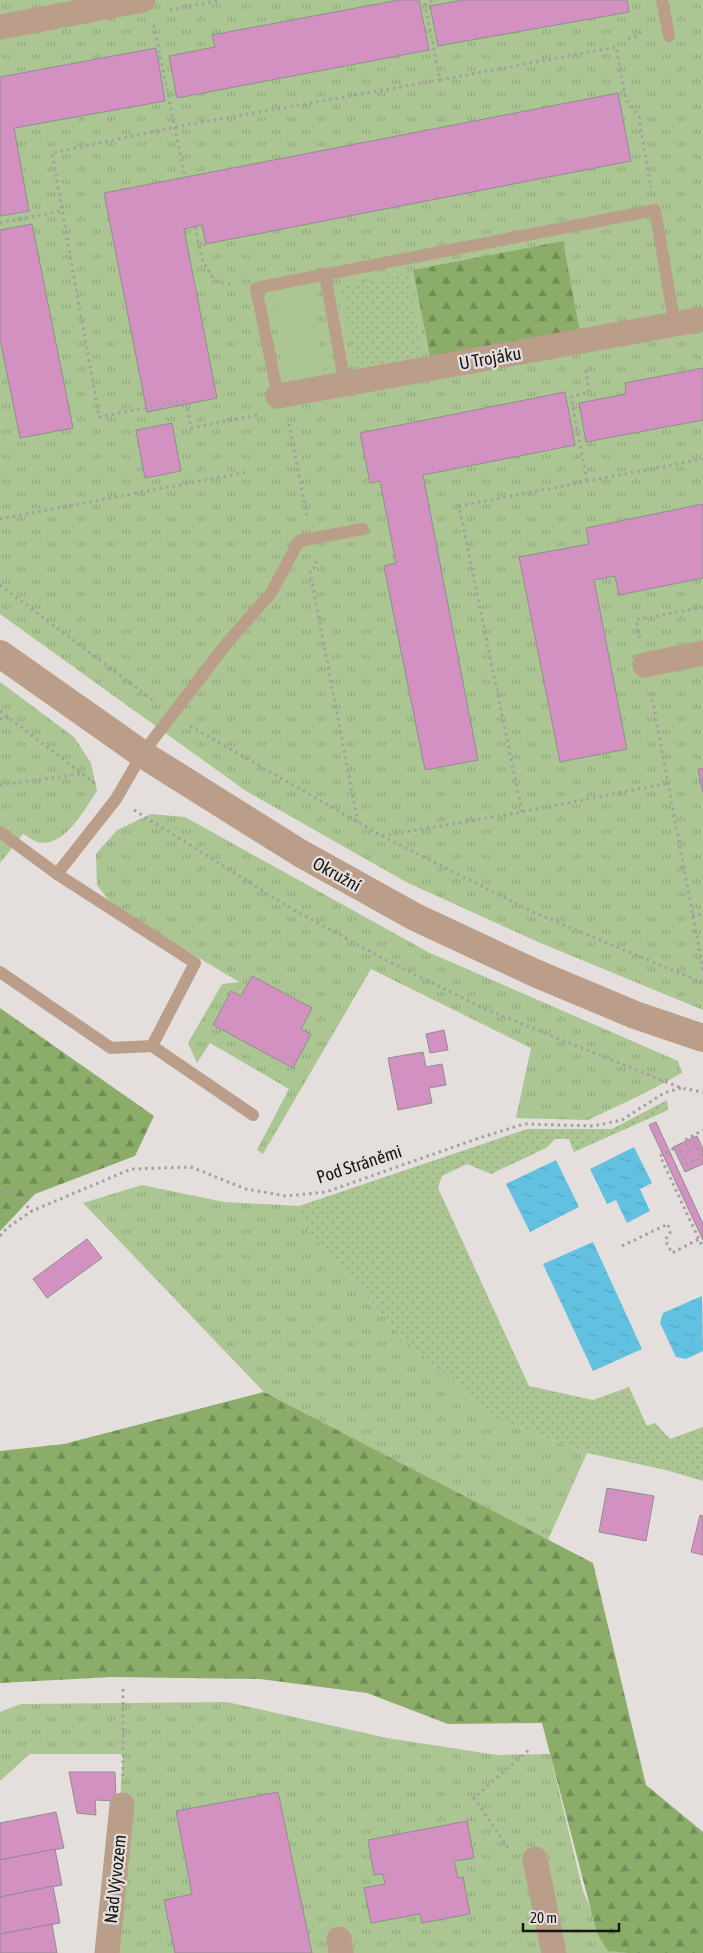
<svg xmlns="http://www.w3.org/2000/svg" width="703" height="1953" font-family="'Asap Condensed',sans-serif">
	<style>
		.grass { fill: url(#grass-tufts) }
		.forest { fill: url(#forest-firs) }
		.park { fill: url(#park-dots) }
		.garden { fill: #abc593 }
		.water { fill: url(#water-ripples) }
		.building { fill: #d391c1; stroke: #918d8f }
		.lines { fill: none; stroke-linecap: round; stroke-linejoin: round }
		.path { stroke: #a4a09f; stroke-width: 3; stroke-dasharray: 2.5 4; stroke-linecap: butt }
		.service { stroke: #bb9e89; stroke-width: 12 }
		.minor { stroke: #bb9e89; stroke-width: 25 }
		.tertiary { stroke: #bb9e89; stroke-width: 28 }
		.labels { text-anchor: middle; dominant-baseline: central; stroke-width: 4.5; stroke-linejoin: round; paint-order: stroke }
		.street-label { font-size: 18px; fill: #171515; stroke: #e4dfdd }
	</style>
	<defs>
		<pattern id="grass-tufts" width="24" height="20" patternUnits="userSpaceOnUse" patternTransform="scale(1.25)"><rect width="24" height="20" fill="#abc593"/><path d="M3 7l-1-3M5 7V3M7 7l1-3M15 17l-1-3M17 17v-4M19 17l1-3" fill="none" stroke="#92a87e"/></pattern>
		<pattern id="forest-firs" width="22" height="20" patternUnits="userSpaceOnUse" patternTransform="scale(1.25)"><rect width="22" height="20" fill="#8bad69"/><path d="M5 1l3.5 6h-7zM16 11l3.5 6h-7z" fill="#718c55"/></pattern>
		<pattern id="park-dots" width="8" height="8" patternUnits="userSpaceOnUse" patternTransform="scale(1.25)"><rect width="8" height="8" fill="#abc593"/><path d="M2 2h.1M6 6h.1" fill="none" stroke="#92a87e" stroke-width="1.8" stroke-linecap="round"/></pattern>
		<pattern id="water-ripples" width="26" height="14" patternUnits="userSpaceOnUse" patternTransform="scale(1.25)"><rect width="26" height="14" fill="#62c1e1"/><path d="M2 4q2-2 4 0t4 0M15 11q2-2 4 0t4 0" fill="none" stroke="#54a5c0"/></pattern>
	</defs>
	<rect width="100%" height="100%" fill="#e4dfdd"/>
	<g class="grass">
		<polygon points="0,0 703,0 703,1010 538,942 406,882 246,791 0,614"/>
		<path d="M0,682L74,737L91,763L97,791C84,810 64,849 37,842C32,840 27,836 23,834L0,863Z"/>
		<polygon points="151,814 185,817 428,952 678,1061 682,1073 643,1094 588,1120 516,1118 531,1048 371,969 263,1154 257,1150 289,1089 210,1043 197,1063 188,1043 222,984 239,982 113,906 97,885 96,854 117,830"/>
		<polygon points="142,1185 224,1202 299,1206 308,1231 406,1341 497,1420 587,1453 548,1540 264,1392 83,1203"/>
		<polygon points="227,1702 387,1738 497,1755 550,1754 583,1891 608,1950 627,1953 110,1953 123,1754 30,1754 0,1781 0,1712 21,1704"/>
	</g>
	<g class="forest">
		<polygon points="563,241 580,333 431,361 413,270"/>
		<polygon points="0,1008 154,1116 135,1156 35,1194 0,1231"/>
		<polygon points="264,1392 593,1563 646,1785 703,1832 703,1953 627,1953 608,1951 597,1933 542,1723 448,1724 367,1693 260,1679 112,1677 0,1683 0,1451 64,1444"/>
	</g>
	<g class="park">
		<polygon points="408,274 423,358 356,370 341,286"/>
		<polygon points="667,1100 668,1110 574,1152 569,1139 555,1139 546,1148 491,1174 467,1164 442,1176 438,1188 529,1386 593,1400 629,1387 647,1426 655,1423 670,1439 703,1427 703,1481 666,1470 587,1453 497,1420 406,1341 308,1231 299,1206 527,1129 612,1129"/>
	</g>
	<polygon class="garden" points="310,285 325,373 286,380 270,292"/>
	<g class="water">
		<polygon points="634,1147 652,1183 640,1189 650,1211 627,1223 616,1200 607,1204 590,1169"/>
		<polygon points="556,1160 579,1207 530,1232 506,1184"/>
		<polygon points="593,1242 642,1349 593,1371 543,1264"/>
		<polygon points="702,1296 703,1351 686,1359 676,1357 660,1323 663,1313"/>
	</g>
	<g class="building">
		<polygon points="399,0 419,0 429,50 177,98 169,56 215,47 212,35"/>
		<polygon points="463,0 627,0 629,12 438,46 430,6"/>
		<polygon points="156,48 165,101 14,128 29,211 0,216 0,77"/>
		<polygon points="618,93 631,161 206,244 202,225 184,229 217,398 147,412 104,193"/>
		<polygon points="32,224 73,428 20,438 0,339 0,230"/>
		<polygon points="703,368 703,420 586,442 579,403 626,394 625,383"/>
		<polygon points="565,392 575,445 423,475 478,760 425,770 384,566 396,563 380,481 370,483 360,433"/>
		<polygon points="172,423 181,471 145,478 136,430"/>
		<polygon points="703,504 703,578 619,595 615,576 594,580 627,749 560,762 519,557 589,544 586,528"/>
		<polygon points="703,768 703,792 698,769"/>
		<polygon points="252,976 312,1008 301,1029 311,1034 293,1068 213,1025 231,991 241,996"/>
		<polygon points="444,1030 448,1050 430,1053 426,1034"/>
		<polygon points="423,1052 426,1067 442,1064 446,1085 429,1088 432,1103 398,1110 388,1058"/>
		<polygon points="656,1122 703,1224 703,1240 649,1125"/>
		<polygon points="697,1136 703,1149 703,1164 685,1172 673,1147"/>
		<polygon points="87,1239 102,1258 47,1298 33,1279"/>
		<polygon points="607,1488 654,1496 646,1541 599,1532"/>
		<polygon points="700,1515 703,1516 703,1555 691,1552"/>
		<polygon points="69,1772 115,1772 116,1801 95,1800 96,1815 77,1813"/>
		<polygon points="278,1792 312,1953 175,1953 164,1900 192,1894 176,1811"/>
		<polygon points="56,1812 64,1848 0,1860 0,1823"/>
		<polygon points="467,1821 474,1858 454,1861 458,1878 463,1877 470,1914 422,1923 420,1914 371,1923 364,1888 385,1884 383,1874 374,1875 368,1840"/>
		<polygon points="55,1849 62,1885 0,1897 0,1860"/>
		<polygon points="53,1886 60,1923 0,1934 0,1897"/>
		<polygon points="52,1924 57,1953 0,1953 0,1934"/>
	</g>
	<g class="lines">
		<g class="path">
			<polyline points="170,10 221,0"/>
			<polyline points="154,25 185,178"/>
			<polyline points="628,39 637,36 644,29"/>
			<polyline points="440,80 616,47 626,100 639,117 651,188"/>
			<polyline points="0,223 61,211"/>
			<polyline points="195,227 203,262 215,281 233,285"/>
			<polyline points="586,370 589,392 571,397 587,481"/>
			<polyline points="257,415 191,428 186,400 99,417 52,153 175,127 440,80 425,5 433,0"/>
			<polyline points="289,424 307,516"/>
			<polyline points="0,519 247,472"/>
			<polyline points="316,561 316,566 310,571 358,824"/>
			<polyline points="0,585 154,701"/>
			<polyline points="640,638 636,620 703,607"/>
			<polyline points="651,693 703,970"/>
			<polyline points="0,711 98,786"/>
			<polyline points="0,719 9,718"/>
			<polyline points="190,726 382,836 533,912 703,983"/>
			<polyline points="0,785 80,774"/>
			<polyline points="134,810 292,909 386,960 483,1008 681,1088 703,1092"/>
			<polyline points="522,812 459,506 703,459"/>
			<polyline points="382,836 522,812 668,783"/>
			<polyline points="692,916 703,914"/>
			<polyline points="692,1136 702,1157 687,1164 678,1146 660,1156 703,1248"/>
			<polyline points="689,1152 685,1140 703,1130"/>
			<polyline points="0,1188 20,1199 32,1211"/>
			<polyline points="0,1236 7,1228 32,1211 131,1169 191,1167 246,1189 286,1196 326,1192 479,1138 524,1124 593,1126 622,1120 664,1093 681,1088"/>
			<polyline points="622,1246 668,1224 670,1233 665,1240 672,1253 699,1239"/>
			<polyline points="123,1776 123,1689"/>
			<polyline points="508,1848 474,1798 531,1748"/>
		</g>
		<g class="service">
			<polyline points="662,0 669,36"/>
			<polyline points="325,275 345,384"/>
			<polyline points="278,396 256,288 655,210 675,325"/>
			<polyline points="0,832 57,874"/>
			<polyline points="0,972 111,1048 152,1046"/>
			<polyline points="253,1115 152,1046 195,963 57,874 116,799 142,754 227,643 271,593 299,541 363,529"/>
		</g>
		<g class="minor">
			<polyline points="0,27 143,0"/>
			<polyline points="278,396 703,319"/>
			<polyline points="645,665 703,653"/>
			<polyline points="535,1859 554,1953"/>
			<polyline points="339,1939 341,1953"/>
			<polyline points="107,1953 122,1805"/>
		</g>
		<polyline class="tertiary" points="0,654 142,754 300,853 415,917 535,973 635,1015 703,1038"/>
	</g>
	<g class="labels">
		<g class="street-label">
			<text transform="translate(490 358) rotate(-10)">U Trojáku</text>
			<text transform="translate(337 874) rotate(29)">Okružní</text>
			<text transform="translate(359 1164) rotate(-18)">Pod Stráněmi</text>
			<text transform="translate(115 1879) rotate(-84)">Nad Vývozem</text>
		</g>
	</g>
	<path d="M523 1923v8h96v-8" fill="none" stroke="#171515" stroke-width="2.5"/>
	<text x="530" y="1923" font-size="15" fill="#171515" stroke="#e4dfdd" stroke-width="4" paint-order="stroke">20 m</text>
</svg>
